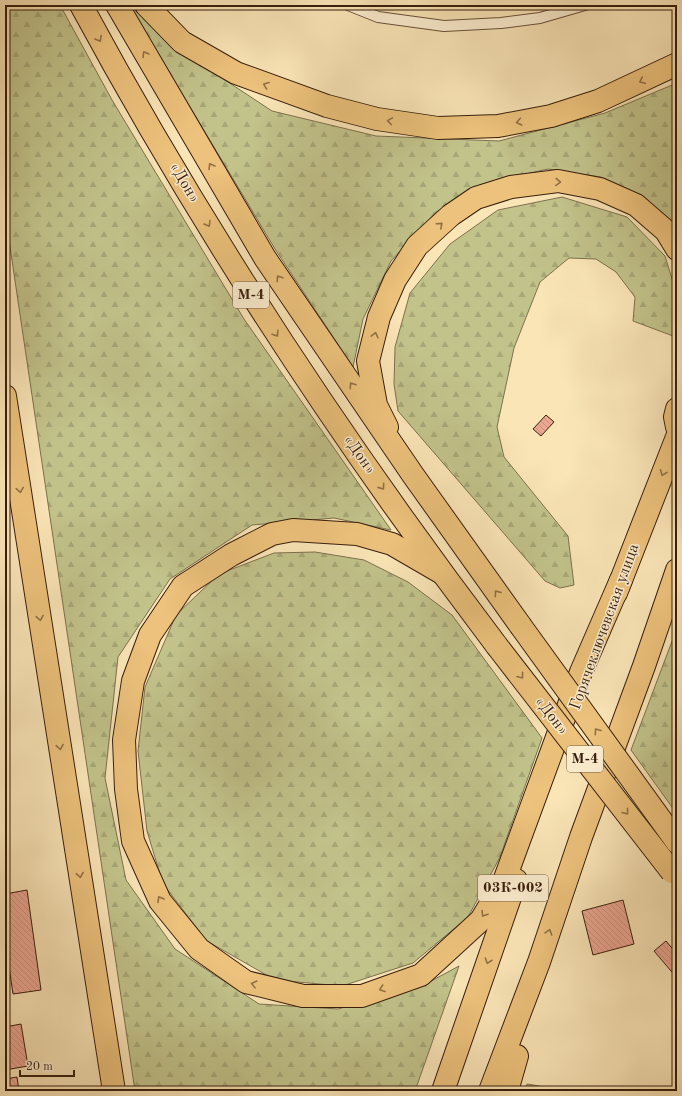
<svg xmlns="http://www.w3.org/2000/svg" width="682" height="1096" font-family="'Old Standard TT',serif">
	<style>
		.forest { fill: url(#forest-firs); stroke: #7d704c }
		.building { fill: url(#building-back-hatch); stroke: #381e0c }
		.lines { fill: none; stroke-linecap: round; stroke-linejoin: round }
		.lane-casing { stroke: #685037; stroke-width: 12 }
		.primary-casing { stroke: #381e0c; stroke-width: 24 }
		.highway-casing { stroke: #381e0c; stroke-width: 24 }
		.lane { stroke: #fceed0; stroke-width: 10 }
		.primary { stroke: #edc27c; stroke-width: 22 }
		.highway { stroke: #edc27c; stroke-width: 22 }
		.highway-bridge-casing { stroke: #381e0c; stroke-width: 24; stroke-linecap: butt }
		.highway-bridge { stroke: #edc27c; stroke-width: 22 }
		.oneway { stroke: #927044 }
		.labels { text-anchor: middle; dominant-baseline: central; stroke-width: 3; stroke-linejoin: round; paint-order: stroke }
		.shield { fill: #fceed0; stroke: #735c47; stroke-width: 1 }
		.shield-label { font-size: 15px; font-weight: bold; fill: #381e0c }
		.street-label { font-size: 16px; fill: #381e0c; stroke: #fceed0 }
	</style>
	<defs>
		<pattern id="forest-firs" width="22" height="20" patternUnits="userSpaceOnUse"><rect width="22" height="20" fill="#c2c38b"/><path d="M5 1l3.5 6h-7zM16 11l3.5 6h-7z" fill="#a7a777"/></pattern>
		<pattern id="building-back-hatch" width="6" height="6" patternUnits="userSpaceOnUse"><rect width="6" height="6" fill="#eca793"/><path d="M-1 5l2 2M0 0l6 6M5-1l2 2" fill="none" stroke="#cb8f7e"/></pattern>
	</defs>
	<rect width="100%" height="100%" fill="#fae5b7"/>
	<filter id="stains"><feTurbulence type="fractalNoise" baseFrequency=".005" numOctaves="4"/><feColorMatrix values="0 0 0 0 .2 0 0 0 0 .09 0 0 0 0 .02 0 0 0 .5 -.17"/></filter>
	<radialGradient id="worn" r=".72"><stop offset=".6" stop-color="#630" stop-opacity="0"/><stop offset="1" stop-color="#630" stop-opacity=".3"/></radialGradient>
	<g class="forest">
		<polygon points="5,5 60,5 112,100 244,319 391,530 334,518 252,525 170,579 118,657 105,778 126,880 175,949 259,1004 338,1009 422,986 459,966 415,1091 135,1091 5,213"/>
		<polygon points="129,5 135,5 175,47 272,111 376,136 499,141 605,113 677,83 677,236 646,199 601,177 548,169 486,183 436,212 391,261 363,319 353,367 275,249"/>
		<polygon points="562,197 627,217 665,256 677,295 677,316 673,336 633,321 635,297 616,272 596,259 569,258 540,282 514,348 497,427 504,457 568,536 574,585 560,588 545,581 398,411 394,384 395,347 410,293 450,244 498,210"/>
		<polygon points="315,552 364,560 408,582 452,615 542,738 500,857 468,917 413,963 342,986 275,980 207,941 163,884 147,831 138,751 145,687 176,615 219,574 274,553"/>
		<polygon points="677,628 677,814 631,750"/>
		<polygon points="527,1084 569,1091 525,1091"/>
	</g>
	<g class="building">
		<polygon points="546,415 554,422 541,436 533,429"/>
		<polygon points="5,831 8,854 5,854"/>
		<polygon points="27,890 41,990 13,994 5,939 5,894"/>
		<polygon points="623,900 634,944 593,955 582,911"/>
		<polygon points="666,941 677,954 677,978 654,951"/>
		<polygon points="21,1024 28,1066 5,1070 5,1027"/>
		<polygon points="17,1077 19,1091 5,1091 5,1079"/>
	</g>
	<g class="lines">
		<g class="lane-casing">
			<polyline id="lane" points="348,5 378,17 444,26 501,23 540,18 585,5"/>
		</g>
		<g class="primary-casing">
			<g id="primary">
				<polyline points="146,5 182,42 236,73 327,106 377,119 438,128 498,126 551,116 598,101 677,64"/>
				<polyline points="5,396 114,1091"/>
				<polyline points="677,409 675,417 677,427"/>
				<polyline points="387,427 376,405 368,361 379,317 395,280 417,246 451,215 476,198 511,187 558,181 600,189 636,205 666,231 677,249"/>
				<polyline points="442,573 392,544 357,534 293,530 272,534 231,555 183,586 150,635 133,681 124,740 126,789 133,841 160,901 199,949 246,982 303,996 362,996 421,975 481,920 503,884 581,672 621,580"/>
				<polyline points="616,593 677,437"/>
				<polyline points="443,1091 516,880"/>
				<polyline points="490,1091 539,962 581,837 644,666 677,570"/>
				<polyline points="507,1091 517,1056"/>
			</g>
		</g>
		<g class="highway-casing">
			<g id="highway">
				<path d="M81,5C202,229 343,443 497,646"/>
				<polyline points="117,5 265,258 413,475 520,625"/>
			</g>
		</g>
		<use href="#lane" class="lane"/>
		<use href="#primary" class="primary"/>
		<use href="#highway" class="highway"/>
		<g class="highway-bridge-casing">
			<g id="highway-bridge">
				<polyline points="520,625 677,842"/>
				<polyline points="497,646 672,872"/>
			</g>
		</g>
		<use href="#highway-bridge" class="highway-bridge"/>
	</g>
	<defs><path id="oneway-chevron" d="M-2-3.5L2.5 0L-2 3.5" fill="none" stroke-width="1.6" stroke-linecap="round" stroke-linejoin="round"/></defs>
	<g class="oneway">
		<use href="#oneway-chevron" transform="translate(99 39) rotate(61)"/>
		<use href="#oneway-chevron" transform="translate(145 54) rotate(-121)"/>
		<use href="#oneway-chevron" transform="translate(642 81) rotate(155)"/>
		<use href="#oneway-chevron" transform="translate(266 85) rotate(-159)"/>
		<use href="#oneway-chevron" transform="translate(390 121) rotate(-171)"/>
		<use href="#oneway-chevron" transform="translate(519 122) rotate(169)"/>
		<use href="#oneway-chevron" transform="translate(211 166) rotate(-121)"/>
		<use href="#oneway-chevron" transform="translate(558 182) rotate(2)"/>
		<use href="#oneway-chevron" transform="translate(208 224) rotate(59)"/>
		<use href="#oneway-chevron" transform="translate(440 225) rotate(-42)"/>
		<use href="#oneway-chevron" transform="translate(279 278) rotate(-124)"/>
		<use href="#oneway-chevron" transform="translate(276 334) rotate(57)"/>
		<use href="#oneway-chevron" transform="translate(375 335) rotate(-76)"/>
		<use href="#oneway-chevron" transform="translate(352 385) rotate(-124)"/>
		<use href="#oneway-chevron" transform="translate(663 473) rotate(112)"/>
		<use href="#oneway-chevron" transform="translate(382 487) rotate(55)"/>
		<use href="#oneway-chevron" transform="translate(20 490) rotate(81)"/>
		<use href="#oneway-chevron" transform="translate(497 593) rotate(-126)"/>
		<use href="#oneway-chevron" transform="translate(40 618) rotate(81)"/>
		<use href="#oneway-chevron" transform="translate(521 676) rotate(52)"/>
		<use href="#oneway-chevron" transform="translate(597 731) rotate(-126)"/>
		<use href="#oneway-chevron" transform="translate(60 747) rotate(81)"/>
		<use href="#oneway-chevron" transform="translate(626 812) rotate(52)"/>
		<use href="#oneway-chevron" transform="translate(80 875) rotate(81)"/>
		<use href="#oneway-chevron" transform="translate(160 899) rotate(-119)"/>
		<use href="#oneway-chevron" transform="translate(484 914) rotate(122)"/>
		<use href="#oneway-chevron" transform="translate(549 932) rotate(-72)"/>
		<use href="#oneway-chevron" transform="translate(488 961) rotate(109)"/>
		<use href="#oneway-chevron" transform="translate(254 984) rotate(-166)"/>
		<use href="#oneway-chevron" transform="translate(382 989) rotate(160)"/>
	</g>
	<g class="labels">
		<g class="shield">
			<rect x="233" y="282" width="36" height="26" rx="3"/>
			<rect x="567" y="746" width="36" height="26" rx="3"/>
			<rect x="478" y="875" width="70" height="26" rx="3"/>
		</g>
		<g class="shield-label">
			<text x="251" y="295">М-4</text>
			<text x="585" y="759">М-4</text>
			<text x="513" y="888">03К-002</text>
		</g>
		<g class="street-label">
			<text transform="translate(184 183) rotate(59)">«Дон»</text>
			<text transform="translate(359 455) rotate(55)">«Дон»</text>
			<text transform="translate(605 627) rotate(-70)">Горячеключевская улица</text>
			<text transform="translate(551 716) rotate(52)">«Дон»</text>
		</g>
	</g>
	<rect width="682" height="1096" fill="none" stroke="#fae5b7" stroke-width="20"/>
	<rect x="6" y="6" width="670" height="1084" fill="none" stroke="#381e0c" stroke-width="2"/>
	<rect x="10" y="10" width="662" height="1076" fill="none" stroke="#381e0c"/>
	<path d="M20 1070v6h54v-6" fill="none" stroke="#381e0c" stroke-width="2"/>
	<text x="26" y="1070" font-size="12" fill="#381e0c" stroke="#fceed0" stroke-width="3" paint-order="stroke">20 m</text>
	<rect width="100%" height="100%" filter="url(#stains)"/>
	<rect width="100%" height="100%" fill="url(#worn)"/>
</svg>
